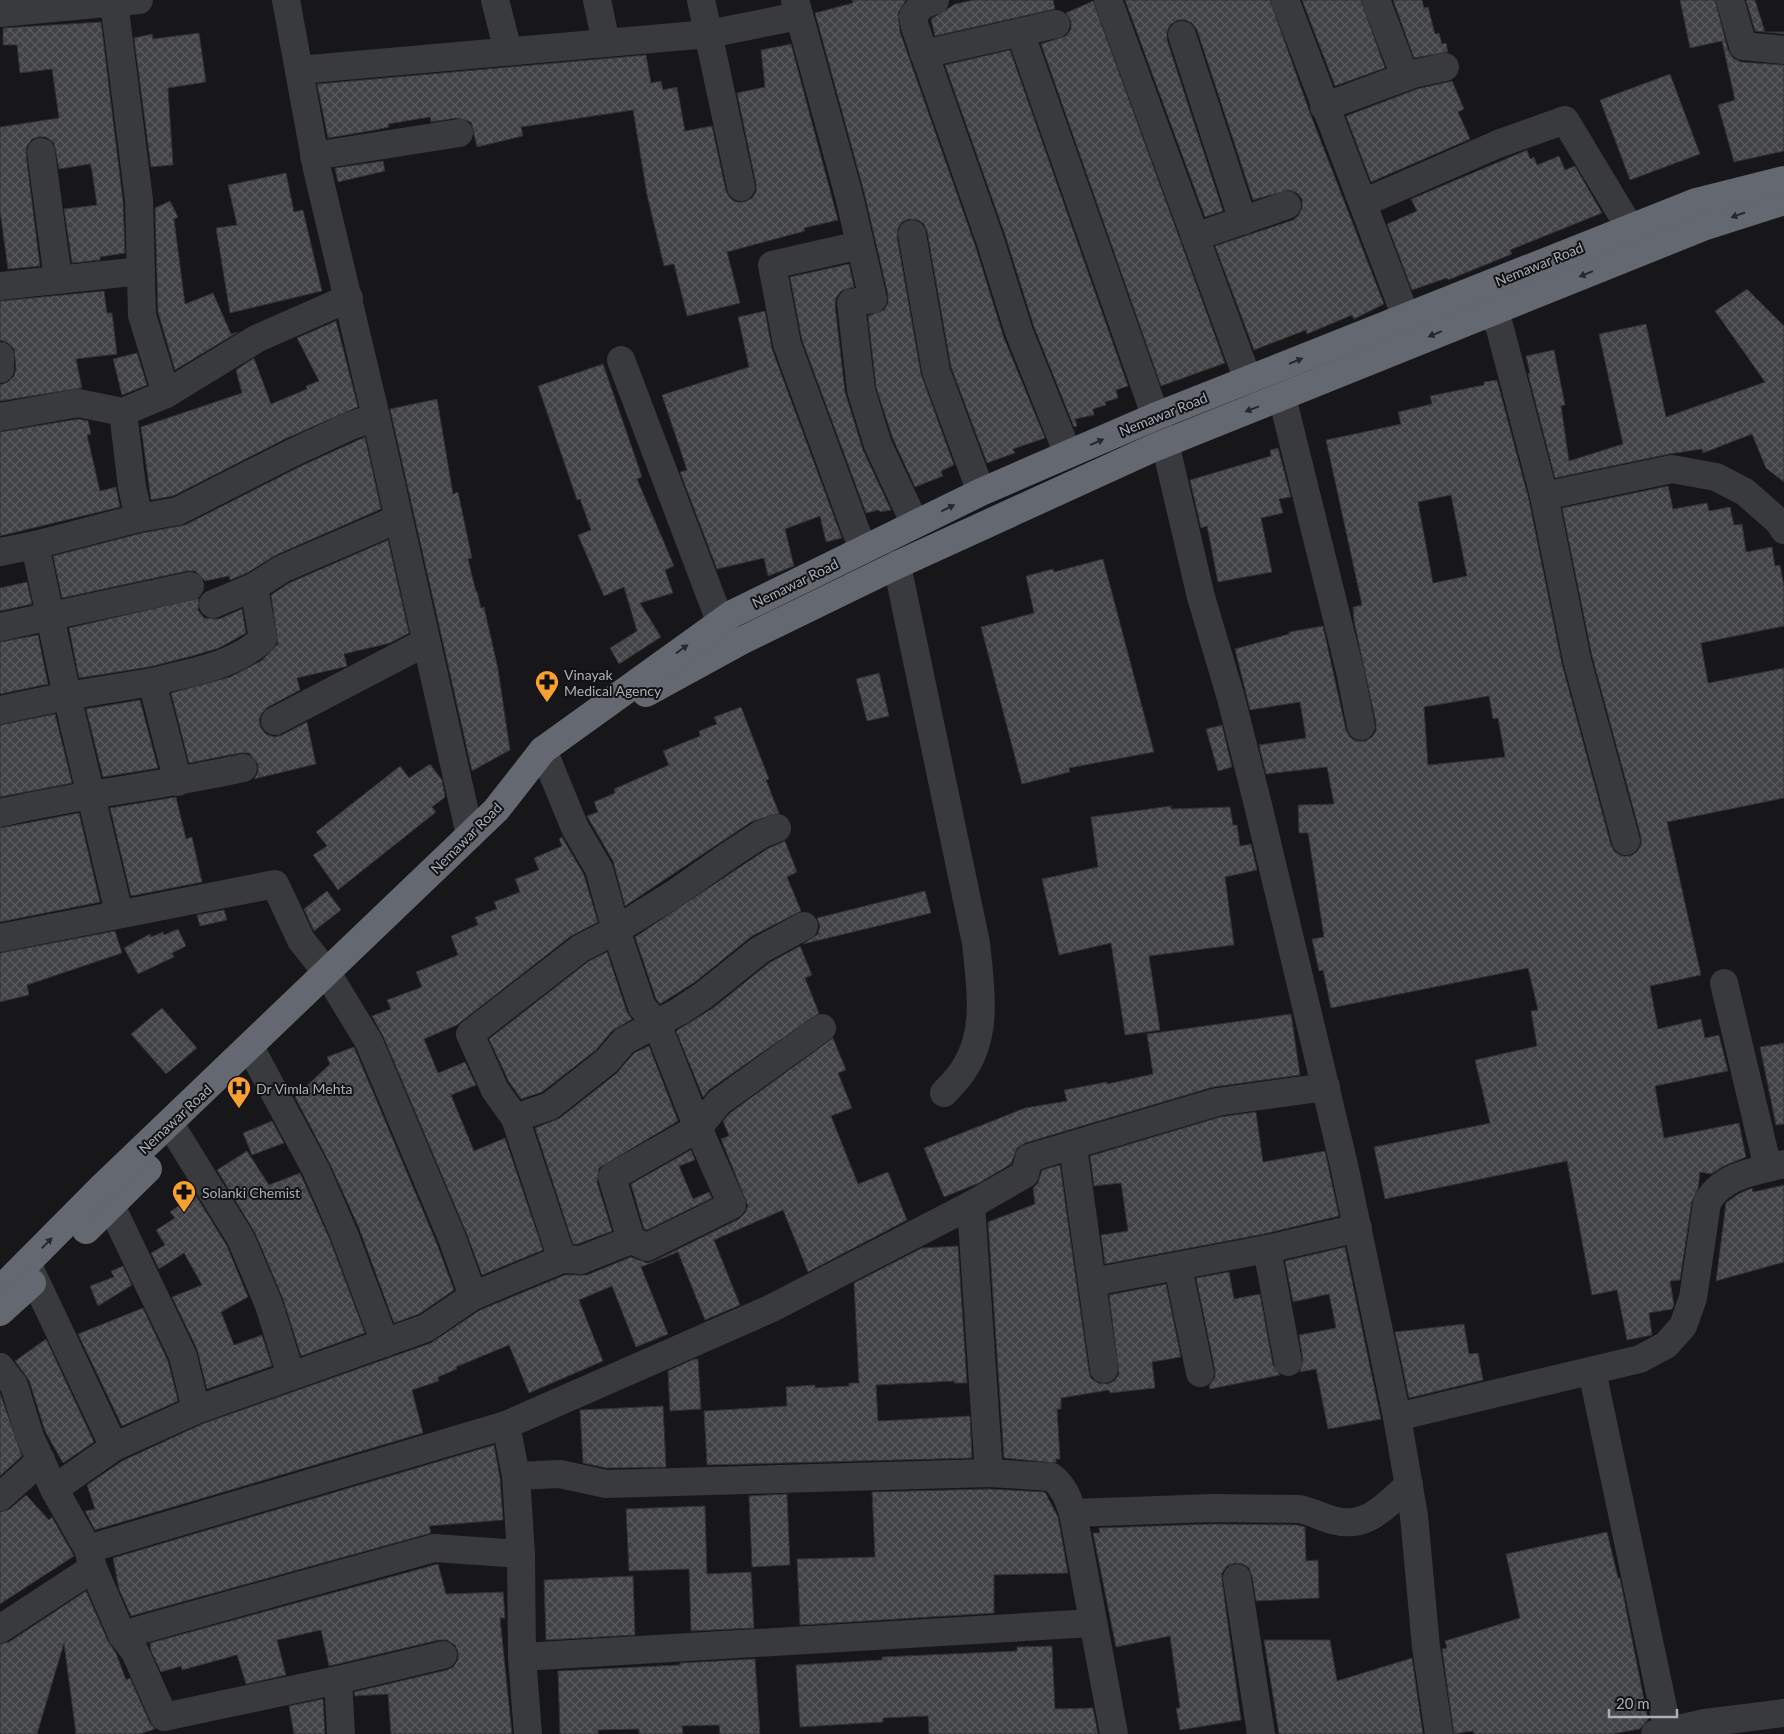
<svg xmlns="http://www.w3.org/2000/svg" width="1784" height="1734" font-family="Lato,sans-serif">
	<style>
		.building { fill: url(#building-cross-hatch); stroke: #313135; fill-rule: evenodd }
		.lines { fill: none; stroke-linecap: round; stroke-linejoin: round }
		.minor { stroke: #383a3e; stroke-width: 28 }
		.highway { stroke: #646870; stroke-width: 28 }
		.oneway { fill: #26282b }
		.labels { text-anchor: middle; dominant-baseline: central; stroke-width: 4; stroke-linejoin: round; paint-order: stroke }
		.street-label { font-size: 14px; fill: #a9b0b9; stroke: #121214 }
		.poi-label { font-size: 14px; fill: #a9b0b9; stroke: #121214; text-anchor: start }
	</style>
	<defs>
		<pattern id="building-cross-hatch" width="8" height="8" patternUnits="userSpaceOnUse" patternTransform="scale(1.25)"><rect width="8" height="8" fill="#414246"/><path d="M0 0l8 8M0 8l8-8" fill="none" stroke="#5a5b5f"/></pattern>
	</defs>
	<rect width="100%" height="100%" fill="#171719"/>
	<g class="building">
		<polygon points="852,0 906,0 898,13 900,32 975,245 1004,338 1045,438 1013,449 1015,453 987,463 951,367 927,231 924,224 918,220 909,219 902,222 898,228 897,237 921,374 954,465 941,471 943,476 915,487 893,439 876,387 868,316 884,310 888,303 888,295 864,192 815,13 853,3"/>
		<polygon points="974,0 1053,0 1055,9 935,36 931,19 955,4"/>
		<polygon points="1125,0 1270,0 1310,113 1384,304 1354,319 1352,315 1307,334 1306,330 1254,350 1215,246 1293,220 1298,216 1302,208 1302,199 1297,193 1289,190 1253,200 1197,30 1192,23 1185,20 1178,20 1170,25 1167,32 1167,40 1223,211 1205,217"/>
		<polygon points="1302,0 1361,0 1385,68 1335,86"/>
		<polygon points="1393,0 1422,0 1424,8 1428,7 1435,34 1439,33 1442,44 1446,43 1448,52 1414,58"/>
		<polygon points="1680,0 1715,0 1728,50 1733,58 1741,62 1784,65 1784,151 1734,162 1718,105 1735,100 1722,41 1690,48"/>
		<polygon points="1746,0 1755,0 1765,32 1784,32 1784,34 1755,31"/>
		<polygon points="1093,1 1225,363 1161,386 1041,44 1066,36 1071,29 1071,21 1066,13"/>
		<polygon points="101,22 123,201 125,253 100,257 100,260 72,263 64,209 97,205 92,171 90,164 59,169 54,143 46,137 38,137 32,139 27,146 26,154 40,266 8,269 0,211 0,127 59,118 52,69 20,73 17,45 3,45 3,28"/>
		<polygon points="199,33 206,82 168,88 173,165 151,167 134,38 152,34 153,39"/>
		<polygon points="791,44 838,220 804,228 805,231 727,252 740,303 687,316 674,264 664,266 647,195 633,110 521,127 523,136 477,147 471,122 457,118 431,122 430,117 388,124 389,127 375,130 328,138 317,84 646,55 651,83 661,81 663,90 677,87 685,131 712,126 726,191 730,198 736,202 744,202 752,198 756,192 756,184 737,93 765,87 761,50"/>
		<polygon points="1010,50 1128,386 1116,390 1118,398 1105,402 1106,405 1093,409 1094,415 1075,419 1077,426 1074,427 1034,327 1005,235 945,65"/>
		<polygon points="1670,74 1700,154 1630,180 1600,100"/>
		<polygon points="1452,81 1464,109 1458,112 1470,139 1371,182 1346,116 1417,89"/>
		<polygon points="1527,150 1530,159 1534,157 1537,165 1559,156 1565,170 1575,166 1602,213 1510,250 1512,254 1448,280 1447,278 1412,290 1387,224 1417,211 1411,199"/>
		<polygon points="383,161 385,171 338,182 335,168"/>
		<polygon points="286,173 294,212 303,210 322,291 230,313 216,228 237,225 228,185"/>
		<polygon points="170,201 178,217 174,219 185,304 213,293 231,334 238,332 175,370 158,312 155,208"/>
		<polygon points="849,264 854,287 841,291 836,298 835,305 845,392 863,450 891,510 880,512 879,510 866,513 802,340 790,277"/>
		<polygon points="1747,289 1784,326 1784,482 1766,468 1752,434 1703,453 1702,449 1669,454 1555,478 1528,374 1530,373 1526,356 1554,350 1565,405 1561,406 1569,461 1623,444 1599,334 1646,324 1666,417 1765,382 1715,311"/>
		<polygon points="104,291 107,313 112,313 117,354 76,359 82,388 0,401 0,385 8,382 14,376 16,369 14,349 8,343 0,340 0,301"/>
		<polygon points="765,311 772,349 842,538 826,542 820,516 785,529 794,566 768,576 764,558 717,569 680,472 687,470 662,395 749,367 738,317"/>
		<polygon points="336,321 358,407 287,438 173,496 151,500 141,427 242,393 236,370 254,358 271,404 307,389 306,386 319,381 297,338"/>
		<polygon points="137,353 147,385 122,395 113,359"/>
		<polygon points="603,364 642,477 637,479 674,566 665,570 673,593 640,603 661,637 619,664 610,648 637,631 624,587 604,596 578,535 591,530 580,499 577,500 538,386"/>
		<path d="M1497,380L1529,500L1562,664L1611,845L1615,852L1622,856H1630L1637,852L1641,845V837L1592,656L1562,508L1668,486L1673,509L1707,503L1709,511L1730,507L1734,525L1742,524L1746,552L1772,547L1775,566L1780,565L1784,586V626L1701,643L1708,683L1784,668V798L1667,822L1701,975L1650,986L1658,1029L1701,1019L1705,1038L1719,1035L1728,1071L1655,1086L1664,1138L1739,1123L1746,1157L1724,1166L1711,1174L1700,1172L1698,1189L1692,1201L1680,1280L1670,1281L1674,1305L1672,1309L1649,1313L1652,1335L1627,1340L1617,1290L1592,1295L1567,1161L1385,1199L1374,1147L1490,1123L1475,1060L1537,1046L1531,1011L1538,1010L1528,968L1331,1008L1323,970L1319,971L1312,939L1324,937L1308,833H1299L1298,805L1334,804L1327,767L1266,774L1259,745L1306,738L1300,702L1250,710L1235,649L1289,634V632L1323,626L1346,730L1350,737L1356,741H1365L1372,737L1376,731V723L1354,621L1353,607L1362,605L1326,440L1401,424L1398,412L1432,404L1430,396L1484,385V382ZM1451,495L1467,576L1433,583L1418,502ZM1489,696L1493,719L1498,718L1505,757L1428,765L1424,707Z"/>
		<polygon points="437,399 453,494 458,492 472,558 468,559 476,592 477,591 481,608 484,607 498,669 510,750 472,771 390,409"/>
		<polygon points="78,419 88,421 91,434 87,435 100,491 116,487 120,507 0,536 0,432"/>
		<polygon points="365,437 381,509 276,555 247,573 230,580 229,576 205,581 195,571 187,571 62,598 53,556 142,533 185,525 301,466"/>
		<polygon points="1278,448 1291,497 1279,499 1283,513 1261,518 1272,572 1218,582 1207,526 1201,528 1190,480 1271,456 1270,450"/>
		<polygon points="388,540 409,633 390,643 344,654 347,666 344,667 297,678 300,690 268,707 262,713 259,720 261,728 266,734 274,737 282,735 307,722 316,764 254,779 258,772 258,764 249,753 240,753 189,763 171,693 230,677 261,661 278,644 271,595 289,583"/>
		<polygon points="1103,559 1154,752 1069,768 1070,772 1022,784 981,627 1034,613 1026,576 1053,569 1054,572"/>
		<polygon points="27,582 32,604 0,611 0,588"/>
		<polygon points="199,598 198,610 204,618 219,619 242,609 246,633 219,648 192,656 149,667 79,678 69,628"/>
		<polygon points="38,635 48,684 0,694 0,642"/>
		<polygon points="879,673 889,716 867,721 856,679"/>
		<polygon points="140,700 158,768 103,777 86,709"/>
		<polygon points="741,707 769,779 766,780 779,813 751,822 625,906 613,861 587,816 598,812 594,802 615,793 614,789 669,765 663,751 700,736 699,731 717,724 714,717"/>
		<polygon points="55,714 72,783 0,797 0,725"/>
		<polygon points="1222,725 1232,767 1218,771 1206,729"/>
		<polygon points="430,764 442,780 445,797 432,807 436,812 338,890 313,855 327,846 316,832 400,766 409,778"/>
		<polygon points="176,797 186,839 192,837 202,882 131,896 110,808"/>
		<polygon points="1171,806 1171,809 1230,807 1233,825 1237,825 1240,846 1251,844 1257,870 1225,877 1234,945 1149,956 1160,1030 1125,1035 1111,943 1059,955 1042,879 1098,867 1091,817"/>
		<polygon points="79,813 100,902 0,922 0,828"/>
		<polygon points="562,837 584,875 598,922 571,936 457,1025 424,1039 438,1073 465,1062 476,1085 451,1095 474,1151 505,1138 543,1250 482,1275 466,1232 383,1036 372,1016 391,1009 387,1000 422,987 416,972 458,955 451,936 478,925 475,917 497,909 494,902 520,892 515,879 539,870 534,858 562,846 559,839"/>
		<polygon points="785,841 797,872 787,877 801,911 752,936 695,982 660,1004 656,999 635,937 767,849"/>
		<polygon points="327,891 341,910 314,931 304,909"/>
		<polygon points="925,891 931,913 803,944 818,934 820,926 817,918"/>
		<polygon points="224,910 227,920 200,926 197,915"/>
		<polygon points="178,929 186,946 172,953 174,957 138,974 124,948 150,934 151,937 163,932 164,935"/>
		<polygon points="115,931 122,953 27,985 29,995 0,1002 0,953"/>
		<polygon points="800,946 812,975 805,978 819,1013 710,1089 703,1097 676,1031 713,1008 769,963"/>
		<polygon points="607,952 627,1012 632,1019 612,1031 596,1050 542,1092 521,1099 509,1082 489,1039 589,961"/>
		<polygon points="162,1008 197,1048 166,1074 131,1034"/>
		<polygon points="1291,1014 1300,1075 1213,1087 1025,1143 1017,1148 1011,1164 979,1183 944,1197 924,1148 1025,1108 1067,1101 1064,1090 1107,1082 1107,1084 1153,1074 1147,1034"/>
		<polygon points="833,1038 846,1070 838,1073 852,1108 831,1116 858,1184 888,1172 907,1220 808,1272 783,1210 714,1240 740,1305 705,1320 678,1252 641,1267 668,1334 636,1347 612,1286 579,1300 603,1361 529,1393 509,1345 456,1367 457,1369 438,1377 439,1381 412,1390 423,1433 95,1530 85,1511 95,1509 87,1485 122,1461 202,1424 431,1343 480,1310 565,1275 587,1275 631,1257 647,1263 654,1261 739,1219 745,1213 748,1206 721,1139 729,1136 723,1121 730,1113"/>
		<polygon points="1784,1043 1784,1124 1776,1125 1760,1047"/>
		<polygon points="649,1046 678,1121 599,1168 597,1182 612,1231 578,1244 573,1244 535,1128 560,1118 617,1073 634,1053"/>
		<polygon points="354,1047 437,1244 454,1290 419,1314 394,1323 359,1228 330,1164 295,1097 330,1064 327,1057"/>
		<polygon points="1256,1112 1263,1162 1325,1151 1339,1216 1264,1234 1105,1264 1101,1235 1128,1231 1121,1183 1094,1186 1090,1156 1220,1117"/>
		<polygon points="272,1121 284,1143 252,1155 243,1133"/>
		<polygon points="691,1150 695,1160 679,1166 693,1199 709,1192 712,1198 647,1230 644,1229 631,1184"/>
		<polygon points="247,1151 269,1185 300,1173 330,1240 365,1333 301,1356 283,1299 255,1233 217,1170"/>
		<polygon points="1060,1165 1089,1371 1091,1378 1098,1383 1107,1384 1114,1381 1119,1374 1109,1295 1166,1284 1181,1357 1152,1362 1155,1388 1110,1393 1109,1390 1061,1398 1061,1409 1057,1409 1060,1459 1056,1459 1056,1463 1004,1458 988,1222 1035,1204 1033,1188 1038,1183 1042,1170"/>
		<polygon points="1784,1185 1784,1262 1716,1281 1726,1203 1738,1194 1752,1188 1753,1192"/>
		<polygon points="195,1194 227,1246 248,1297 221,1312 234,1345 262,1335 272,1366 207,1389 197,1349 172,1297 202,1285 184,1253 159,1269 151,1253 165,1245 156,1230 175,1218 170,1212"/>
		<polygon points="958,1246 967,1383 954,1383 954,1381 876,1385 878,1421 970,1416 972,1458 707,1465 704,1411 787,1406 786,1387 815,1385 815,1388 849,1386 849,1383 859,1383 854,1283 922,1248"/>
		<polygon points="1345,1247 1381,1419 1328,1429 1316,1369 1300,1372 1303,1360 1299,1335 1336,1328 1329,1294 1293,1302 1285,1261"/>
		<polygon points="123,1266 132,1285 98,1306 90,1286 114,1277 111,1271"/>
		<polygon points="1229,1272 1234,1299 1260,1294 1273,1365 1280,1375 1210,1389 1209,1386 1215,1377 1215,1370 1196,1278"/>
		<polygon points="143,1308 168,1361 178,1401 122,1426 78,1334"/>
		<polygon points="1464,1324 1469,1354 1478,1353 1483,1380 1409,1398 1395,1332"/>
		<polygon points="46,1339 94,1442 63,1463 45,1431 29,1380 15,1361"/>
		<polygon points="694,1359 698,1359 701,1409 670,1411 668,1371"/>
		<polygon points="0,1393 22,1456 0,1476"/>
		<polygon points="663,1406 666,1467 607,1468 583,1463 580,1410"/>
		<polygon points="494,1445 500,1478 503,1520 429,1526 431,1533 131,1616 119,1589 113,1558"/>
		<polygon points="989,1489 1045,1492 1058,1517 1068,1573 994,1575 994,1613 800,1625 797,1559 875,1557 872,1492"/>
		<polygon points="787,1494 790,1565 752,1567 749,1496"/>
		<polygon points="26,1495 49,1520 52,1517 74,1556 0,1604 0,1512 10,1509"/>
		<polygon points="705,1506 707,1574 751,1572 754,1628 691,1631 689,1569 629,1571 626,1509"/>
		<polygon points="1213,1524 1297,1525 1305,1527 1306,1561 1318,1560 1319,1598 1256,1601 1252,1576 1249,1568 1243,1564 1235,1563 1227,1566 1222,1573 1222,1580 1241,1720 1180,1730 1176,1708 1180,1708 1170,1636 1116,1647 1093,1533 1100,1533 1099,1528"/>
		<polygon points="1607,1532 1618,1578 1620,1578 1648,1720 1640,1729 1612,1734 1474,1734 1473,1731 1454,1734 1442,1649 1447,1648 1445,1641 1520,1618 1506,1554"/>
		<polygon points="438,1564 446,1594 503,1592 505,1618 500,1618 512,1734 391,1734 388,1694 355,1696 354,1692 447,1670 453,1667 458,1660 458,1652 455,1645 447,1640 439,1640 329,1666 321,1630 277,1640 286,1675 246,1684 237,1655 182,1670 181,1666 161,1672 151,1651 150,1643"/>
		<polygon points="633,1576 635,1635 546,1640 544,1580"/>
		<polygon points="86,1591 108,1641 116,1653 126,1680 130,1678 150,1723 155,1729 140,1734 76,1734 64,1643 37,1734 0,1734 0,1644 9,1642"/>
		<polygon points="1264,1640 1330,1640 1337,1681 1412,1658 1423,1734 1279,1734"/>
		<polygon points="1052,1646 1055,1709 1093,1708 1098,1734 929,1734 928,1716 883,1718 883,1722 800,1727 796,1665 882,1660 882,1657 1017,1651 1017,1647"/>
		<polygon points="755,1659 760,1734 720,1734 719,1725 682,1726 683,1734 639,1734 639,1729 598,1730 598,1734 560,1734 558,1671 680,1665 680,1663"/>
		<polygon points="323,1699 325,1734 294,1734 289,1706"/>
	</g>
	<g class="lines">
		<g class="minor">
			<polyline points="286,0 317,169 376,417 470,835"/>
			<polyline points="495,0 508,51"/>
			<polyline points="597,0 606,43"/>
			<polyline points="701,0 741,187"/>
			<polyline points="795,0 849,196 873,299 851,303 861,390 878,445 915,524"/>
			<polyline points="935,0 921,6 913,16 915,27 990,240 1019,332 1068,454"/>
			<polyline points="1108,0 1248,380"/>
			<polyline points="1285,0 1406,317"/>
			<polyline points="1376,0 1405,77"/>
			<polyline points="1730,0 1743,46 1784,50"/>
			<polyline points="114,2 139,200 142,315 166,394"/>
			<polyline points="0,13 139,0"/>
			<polyline points="1020,32 1165,443 1201,597 1231,698 1257,801 1344,1165 1397,1417 1414,1516 1426,1647 1439,1734"/>
			<polyline points="1182,35 1243,221"/>
			<polyline points="924,54 1056,24"/>
			<polyline points="299,70 708,34 799,16"/>
			<polyline points="1324,107 1413,74 1445,67"/>
			<polyline points="41,152 58,279"/>
			<polyline points="314,156 459,133"/>
			<polyline points="1363,203 1498,144 1565,120 1630,228"/>
			<polyline points="912,234 936,371 981,492"/>
			<polyline points="1195,237 1287,205"/>
			<polyline points="860,245 772,265 787,344 863,550"/>
			<polyline points="0,286 141,271"/>
			<polyline points="1479,292 1488,313 1499,325 1544,496 1672,469 1716,477 1745,492 1779,522 1784,530"/>
			<polyline points="0,356 0,369"/>
			<polyline points="621,360 720,621"/>
			<polyline points="1282,397 1350,671 1361,726"/>
			<polyline points="0,417 78,403 123,412"/>
			<polyline points="1544,496 1577,660 1626,841"/>
			<polyline points="139,518 132,487 123,412 166,394 256,339 349,298"/>
			<polyline points="0,552 35,545"/>
			<path d="M897,565L976,943C980,984 989,1032 964,1069C959,1078 951,1085 944,1093"/>
			<polyline points="213,604 254,587"/>
			<polyline points="0,627 190,586"/>
			<polyline points="0,710 67,696 35,545 139,518 178,511 294,452 350,426 376,417"/>
			<polyline points="275,721 426,642"/>
			<polyline points="543,750 575,828 599,869 616,930 642,1007 657,1024 698,1128 719,1102 822,1028"/>
			<path d="M178,782L152,682C190,672 233,667 263,639L254,587L282,569L398,519"/>
			<path d="M0,813C80,794 162,786 243,768"/>
			<polyline points="119,913 67,696 152,682"/>
			<polyline points="0,938 275,884 301,940 327,973 369,1042 452,1238 473,1296 426,1328 196,1410 114,1447 54,1489"/>
			<polyline points="1724,983 1768,1168"/>
			<polyline points="250,1047 316,1170 344,1234 385,1343"/>
			<polyline points="515,1118 550,1106 607,1061 624,1041 680,1011 704,995 760,950 804,926"/>
			<polyline points="170,1124 241,1239 269,1305 291,1376"/>
			<polyline points="1073,1147 1104,1369"/>
			<polyline points="102,1187 183,1356 196,1410"/>
			<polyline points="971,1205 1025,1174 1029,1158 1217,1102 1326,1087"/>
			<polyline points="1267,1249 1288,1362"/>
			<polyline points="562,1259 515,1118 495,1090 470,1034 581,948 616,930 674,894 728,856 760,835 777,828"/>
			<polyline points="27,1263 114,1447"/>
			<polyline points="1178,1267 1200,1373"/>
			<polyline points="1093,1282 1267,1249 1358,1228"/>
			<polyline points="473,1296 562,1259 581,1260 631,1240 612,1177 698,1128 732,1205 647,1247 631,1240"/>
			<polyline points="0,1367 14,1385 30,1437 54,1489 88,1549 93,1568 122,1635 135,1652 164,1717 338,1680"/>
			<polyline points="1592,1371 1668,1731"/>
			<path d="M1397,1417L1640,1359L1666,1345L1683,1326L1693,1298L1707,1203C1721,1175 1756,1171 1784,1164"/>
			<path d="M516,1476L560,1474L606,1484L989,1473L1052,1477C1064,1487 1068,1498 1073,1513L1114,1734"/>
			<polyline points="0,1497 41,1460"/>
			<path d="M1073,1513L1213,1508L1299,1509C1311,1511 1321,1517 1332,1520C1367,1530 1385,1506 1409,1485"/>
			<polyline points="88,1549 506,1425"/>
			<polyline points="1237,1578 1261,1734"/>
			<polyline points="0,1629 93,1568"/>
			<polyline points="122,1635 434,1548 521,1554"/>
			<polyline points="522,1657 1093,1623"/>
			<polyline points="341,1734 338,1680 443,1655"/>
			<polyline points="528,1734 522,1657 521,1554 516,1476 506,1425 770,1309 971,1205 989,1473"/>
			<polyline points="1655,1734 1705,1723 1784,1713"/>
		</g>
		<g class="highway">
			<polyline points="646,693 741,641 897,565 1151,449 1703,227 1784,201"/>
			<polyline points="86,1230 148,1169"/>
			<polyline points="0,1290 102,1187 496,810 543,750 732,614 981,492 1154,417 1696,202 1784,180"/>
			<polyline points="0,1312 32,1283"/>
		</g>
	</g>
	<defs><path id="oneway-solid" d="M-6-.8H1V-3.2L6.5 0L1 3.2V.8H-6Z" transform="scale(1.25)"/></defs>
	<g class="oneway">
		<use href="#oneway-solid" transform="translate(1738 215) rotate(161)"/>
		<use href="#oneway-solid" transform="translate(1586 274) rotate(158)"/>
		<use href="#oneway-solid" transform="translate(1435 334) rotate(158)"/>
		<use href="#oneway-solid" transform="translate(1296 361) rotate(-22)"/>
		<use href="#oneway-solid" transform="translate(1252 409) rotate(159)"/>
		<use href="#oneway-solid" transform="translate(1097 442) rotate(-24)"/>
		<use href="#oneway-solid" transform="translate(948 508) rotate(-26)"/>
		<use href="#oneway-solid" transform="translate(682 649) rotate(-36)"/>
		<use href="#oneway-solid" transform="translate(47 1243) rotate(-45)"/>
	</g>
	<defs>
		<g id="pharmacy-pin" transform="scale(1.25)"><path d="M0 17L-7.5 6A9.5 9.5 0 1 1 7.5 6Z" fill="#f8a030" stroke="#121214"/><path d="M-2-6h4v4h4v4h-4v4h-4v-4h-4v-4h4Z" fill="#111"/></g>
		<g id="hospital-pin" transform="scale(1.25)"><path d="M0 17L-7.5 6A9.5 9.5 0 1 1 7.5 6Z" fill="#f8a030" stroke="#121214"/><path d="M-5-5h3v3.5h4V-5h3V5h-3V1.5h-4V5h-3Z" fill="#111"/></g>
	</defs>
	<g fill-rule="evenodd">
		<use href="#pharmacy-pin" x="547" y="682"/>
		<use href="#hospital-pin" x="239" y="1088"/>
		<use href="#pharmacy-pin" x="184" y="1192"/>
	</g>
	<g class="labels">
		<g class="street-label">
			<text transform="translate(1539 264) rotate(-22)">Nemawar Road</text>
			<text transform="translate(1163 414) rotate(-22)">Nemawar Road</text>
			<text transform="translate(795 583) rotate(-26)">Nemawar Road</text>
			<text transform="translate(466 838) rotate(-45)">Nemawar Road</text>
			<text transform="translate(175 1119) rotate(-43)">Nemawar Road</text>
		</g>
		<g class="poi-label">
			<text x="564" y="674">Vinayak<tspan x="564" dy="16">Medical Agency</tspan></text>
			<text x="256" y="1088">Dr Vimla Mehta</text>
			<text x="202" y="1192">Solanki Chemist</text>
		</g>
	</g>
	<path d="M1609 1709v8h68v-8" fill="none" stroke="#a9b0b9" stroke-width="2.5"/>
	<text x="1616" y="1709" font-size="15" fill="#a9b0b9" stroke="#121214" stroke-width="4" paint-order="stroke">20 m</text>
</svg>
